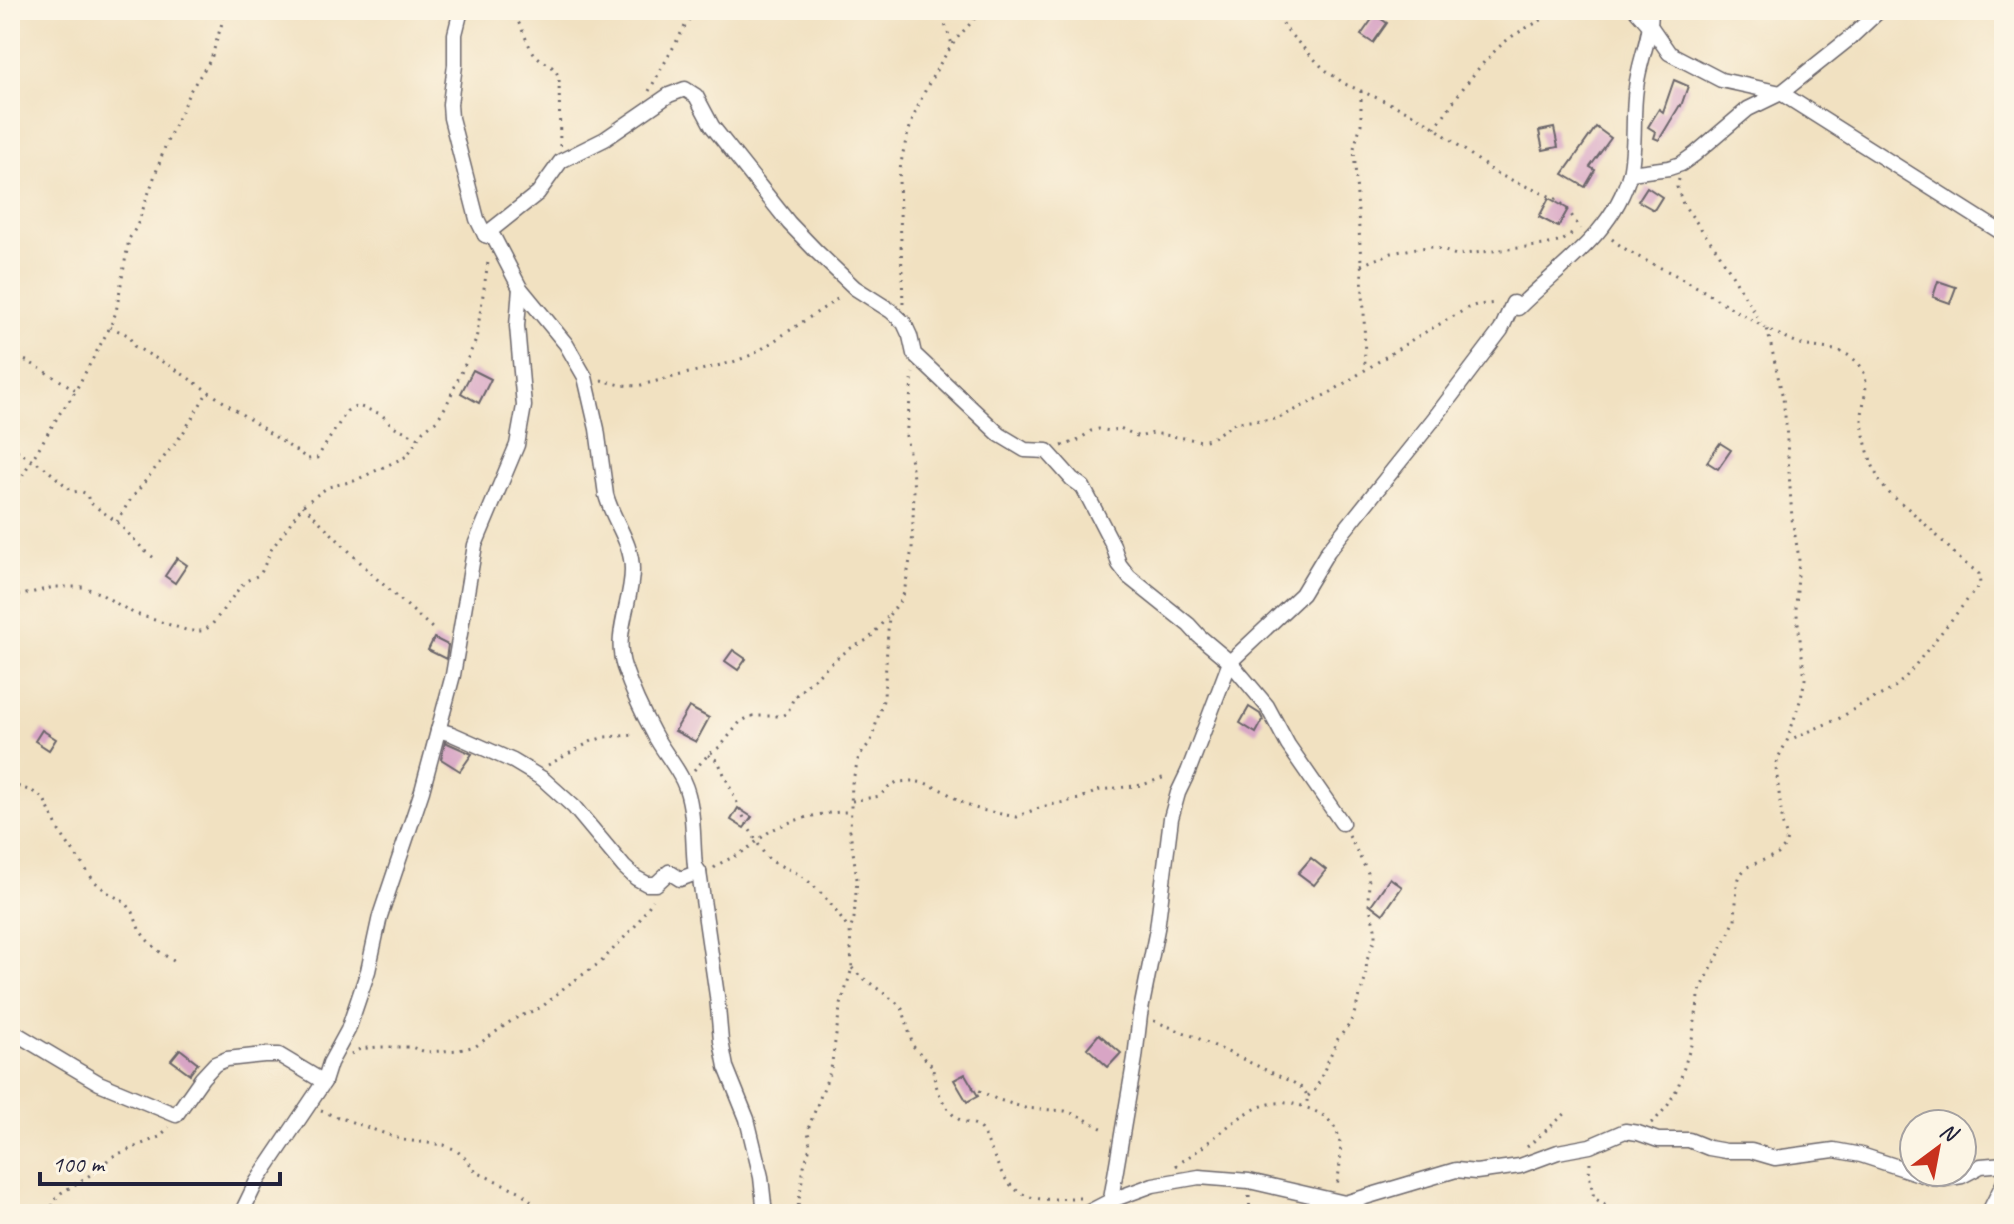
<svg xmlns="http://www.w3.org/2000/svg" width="2014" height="1224" font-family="Caveat,sans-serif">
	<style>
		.building { fill: #d8a5c5 }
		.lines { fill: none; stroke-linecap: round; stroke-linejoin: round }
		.street-casing { stroke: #6a656a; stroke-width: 17 }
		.path { stroke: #6a656a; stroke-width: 3; stroke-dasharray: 2 6; stroke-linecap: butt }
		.street { stroke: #fff; stroke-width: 14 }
	</style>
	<rect width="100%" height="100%" fill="#fcf5e5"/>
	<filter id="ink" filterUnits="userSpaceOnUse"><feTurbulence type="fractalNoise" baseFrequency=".0125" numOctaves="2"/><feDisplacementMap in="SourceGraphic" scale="16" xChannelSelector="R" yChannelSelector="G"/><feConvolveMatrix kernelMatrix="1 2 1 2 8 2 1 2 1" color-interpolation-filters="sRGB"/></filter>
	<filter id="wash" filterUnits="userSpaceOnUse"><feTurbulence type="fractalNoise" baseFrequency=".006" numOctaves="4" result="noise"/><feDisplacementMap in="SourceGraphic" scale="32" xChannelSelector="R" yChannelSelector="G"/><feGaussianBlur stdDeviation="1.8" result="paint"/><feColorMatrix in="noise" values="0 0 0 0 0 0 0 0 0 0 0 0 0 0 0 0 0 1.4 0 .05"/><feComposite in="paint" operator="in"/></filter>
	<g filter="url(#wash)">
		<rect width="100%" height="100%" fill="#f1e1c1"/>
		<g id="blocks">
			<g class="building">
				<polygon points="1375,15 1387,23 1373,43 1361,35"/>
				<polygon points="1674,80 1688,86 1681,106 1680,105 1659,140 1654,138 1656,132 1648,127 1659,109 1663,112"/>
				<polygon points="1596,127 1611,138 1590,167 1595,170 1585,187 1563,174"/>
				<polygon points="1554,128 1558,147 1543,150 1539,131"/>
				<polygon points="1647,187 1662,197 1654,210 1638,201"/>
				<polygon points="1549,198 1568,209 1558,227 1539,217"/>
				<polygon points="1938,281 1956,287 1950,303 1933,297"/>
				<polygon points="473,370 491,379 479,403 461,393"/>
				<polygon points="1720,443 1731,450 1718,469 1707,462"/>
				<polygon points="177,558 187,565 175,583 165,576"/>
				<polygon points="434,638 448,645 446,659 428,650"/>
				<polygon points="733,650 746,659 738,670 725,661"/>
				<polygon points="689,707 709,718 696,742 675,731"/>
				<polygon points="1249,707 1260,714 1263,720 1256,733 1240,723"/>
				<polygon points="42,730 56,739 49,750 35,741"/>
				<polygon points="445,742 472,754 460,771 441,759"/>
				<polygon points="738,808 752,817 744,828 731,820"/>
				<polygon points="1311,858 1326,870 1314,885 1298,873"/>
				<polygon points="1390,878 1402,887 1383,914 1371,905"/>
				<polygon points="1099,1034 1121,1053 1108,1067 1087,1048"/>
				<polygon points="180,1049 198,1063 190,1074 171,1060"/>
				<polygon points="965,1074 978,1096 967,1102 954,1080"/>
			</g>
		</g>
	</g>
	<g filter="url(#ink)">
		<use href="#blocks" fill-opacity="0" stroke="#6a656a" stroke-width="2"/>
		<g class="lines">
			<g class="street-casing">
				<g id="street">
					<path d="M461,10L455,34V65L450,104L451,118L477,219L485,235L494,238L520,288L566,344L585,377L597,429L606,495C613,521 632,542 632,570C632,602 613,634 624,667C631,688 643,714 654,734C662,750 675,764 683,781C695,806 692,838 695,866L699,872L717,996L721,1041L726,1067L747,1119L761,1177L765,1214"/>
					<polyline points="1636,10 1651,27 1669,53 1721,80 1781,93 2004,234"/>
					<polyline points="1630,173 1669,168 1681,164 1695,154 1748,109 1781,93 1850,38 1880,10"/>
					<polyline points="485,235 538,193 561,161 605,139 669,95 685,89 696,96 712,126 789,223 816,251 855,288 891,311 904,323 910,336 914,354 1000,435 1025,450 1047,451 1072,479 1083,487 1113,545 1119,564 1129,577 1189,625 1199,636 1230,662 1267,706 1288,745 1342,823"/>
					<polyline points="438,730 452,734 513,761 543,779 574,807 624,867 636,878 647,884 656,884 669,872 680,879 699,872"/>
					<polyline points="10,1030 99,1083 176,1115 202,1078 215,1064 227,1059 264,1055 279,1055 324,1082"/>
					<polyline points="241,1214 256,1183 324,1082 330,1063 348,1030 368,971 380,916 422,791 453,675 475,545 517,445 524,406 517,326 520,288"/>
					<polyline points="1085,1214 1112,1200 1153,1185 1199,1177 1249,1181 1345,1203 1456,1170 1476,1172 1520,1166 1558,1152 1590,1146 1625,1131 1638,1133 1658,1140 1689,1140 1709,1148 1726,1151 1751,1151 1775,1158 1834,1150 1861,1155 1932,1178 1944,1179 1962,1176 1981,1166 2004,1164"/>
					<path d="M1110,1214L1111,1199L1135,1058L1140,1015L1157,929L1171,818L1178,793L1188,772L1230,662L1302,594L1328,551L1433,420L1501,330L1513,303L1518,308C1559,267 1614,233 1630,173C1636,147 1632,115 1636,88C1639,60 1651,39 1651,10"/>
					<polyline points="1988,1214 2004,1182"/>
				</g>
			</g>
			<g class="path">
				<path d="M509,10C522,23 523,36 532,50C540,64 553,61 559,78L560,147"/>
				<polyline points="940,10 952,44"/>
				<polyline points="1274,10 1290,34 1324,69 1345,84 1407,111 1430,124 1495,173 1556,199 1567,208 1580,229"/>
				<polyline points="649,91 694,10"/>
				<polyline points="1361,91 1361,124 1354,148 1364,310 1365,369"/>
				<path d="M1435,128C1456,98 1477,65 1506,41C1517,32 1531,26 1543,19"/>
				<polyline points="1679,179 1677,187 1683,204 1719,253 1761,323"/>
				<path d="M1612,239C1633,257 1657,265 1681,278C1720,299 1757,327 1798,343C1816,350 1835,346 1851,357C1876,375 1862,396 1862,419C1863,438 1870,461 1878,478C1884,492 1901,502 1912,512C1929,527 1944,543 1960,559C1966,565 1973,568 1979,574L1980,584L1905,678L1891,690L1859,706L1840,718L1789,740"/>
				<polyline points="1361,265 1392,253 1417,248 1434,247 1456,255 1545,245 1562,241 1576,231"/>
				<path d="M903,304L899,180C903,131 925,84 953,44C961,32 973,23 980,10"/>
				<polyline points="110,327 128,335 134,346 175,369 308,459 317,458 347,411 358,406 381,414 393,426 419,438"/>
				<polyline points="10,355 29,362 76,390"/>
				<polyline points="601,380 621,385 637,386 733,362 754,354 842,296"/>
				<polyline points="10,446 44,467 73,492 80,491 87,494 89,502 117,522 146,552 157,560"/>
				<polyline points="1062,446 1077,441 1091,431 1099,429 1110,431 1120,428 1139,437 1153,433 1202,441 1210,439 1236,422 1277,419 1331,392 1415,338 1468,308 1476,305 1497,303"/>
				<polyline points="10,496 60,413 72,397 110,327 116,312 129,239 137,226 166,144 190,91 211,59 226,10"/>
				<polyline points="303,505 376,578 432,628"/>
				<polyline points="117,522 128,503 183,433 207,393"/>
				<polyline points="10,598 54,587 83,587 99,593 133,613 189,631 202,631 211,626 240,587 246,581 259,575 262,571 271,550 303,505 328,487 354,481 407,456 423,431 437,420 446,406 476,340 488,262"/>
				<path d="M708,755L718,761L749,829C757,839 760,851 770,860C779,866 790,869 798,874C820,888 835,909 849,930"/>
				<polyline points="548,765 592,741 605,737 637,735"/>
				<polyline points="694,770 708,755 721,746 740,722 751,716 782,716 788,712 794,697 834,660 851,648 869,639 889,615"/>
				<polyline points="10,784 32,791 44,799 59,831 94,881 107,892 126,903 133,912 139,929 146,939 161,953 177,963"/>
				<polyline points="852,801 880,796 888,787 897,782 912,781 925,783 944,791 966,805 981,810 1016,817 1041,807 1079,799 1100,790 1142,785 1168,776"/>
				<path d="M714,868C723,860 732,859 741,853C752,846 761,837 772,830C792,819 828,811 851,812"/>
				<path d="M852,968L859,975L896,1002L903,1010L913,1046L933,1067C933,1084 944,1111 960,1120C968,1124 976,1122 981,1130C996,1153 998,1183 1025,1195C1043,1203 1062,1197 1080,1198"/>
				<path d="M1154,1021L1193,1036L1294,1083C1306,1090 1309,1094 1306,1107"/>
				<polyline points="351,1054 360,1049 377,1047 411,1047 426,1052 459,1050 476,1046 514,1019 542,1007 565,987 601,962 636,925 653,900"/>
				<polyline points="972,1087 996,1099 1025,1108 1065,1111 1079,1116 1107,1131"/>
				<polyline points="1308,1096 1316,1089 1337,1040 1349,1025 1354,1014 1365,980 1367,960 1375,938 1375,928 1368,900 1369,883 1368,873 1348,834"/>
				<polyline points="321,1111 403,1140 444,1145 456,1150 467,1160 476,1172 519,1191 548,1214"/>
				<polyline points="1651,1123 1657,1118 1668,1105 1678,1087 1691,1045 1700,991 1726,940 1735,920 1737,885 1740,875 1747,867 1778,854 1785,846 1787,838 1783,826 1776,768 1778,758 1787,741 1801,698 1805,679 1796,607 1799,558 1792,519 1786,425 1783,398 1767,328"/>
				<polyline points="1527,1147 1566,1113"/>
				<polyline points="1590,1162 1589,1174 1594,1198 1622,1214"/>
				<path d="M1176,1166C1186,1158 1197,1152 1206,1144C1239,1118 1265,1090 1310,1109C1349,1124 1341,1154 1337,1187"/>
				<polyline points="1249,1196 1250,1214"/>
				<polyline points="51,1214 53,1202 61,1193 95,1172 111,1157 159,1137 169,1127"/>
				<polyline points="797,1214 804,1166 810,1147 808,1129 831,1069 840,1008 852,968 850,931 854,918 857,879 850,831 852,783 859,756 871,741 884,697 889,615 899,603 904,593 912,549 914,490 912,468 906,436 913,373"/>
			</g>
			<use href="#street" class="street"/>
		</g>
	</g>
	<rect width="2014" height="1224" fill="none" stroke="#fcf5e5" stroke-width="40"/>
	<g transform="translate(1938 1148) rotate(32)"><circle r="38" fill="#fcf5e5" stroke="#a5a1a1" stroke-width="2"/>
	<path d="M0-6L14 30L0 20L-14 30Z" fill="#c8321e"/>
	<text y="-12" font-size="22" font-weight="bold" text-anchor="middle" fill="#22223b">N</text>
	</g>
	<path d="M40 1172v12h240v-12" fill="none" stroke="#22223b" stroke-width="4"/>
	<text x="52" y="1172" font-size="24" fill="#22223b" stroke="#fcf5e5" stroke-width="6" paint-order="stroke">100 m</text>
</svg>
